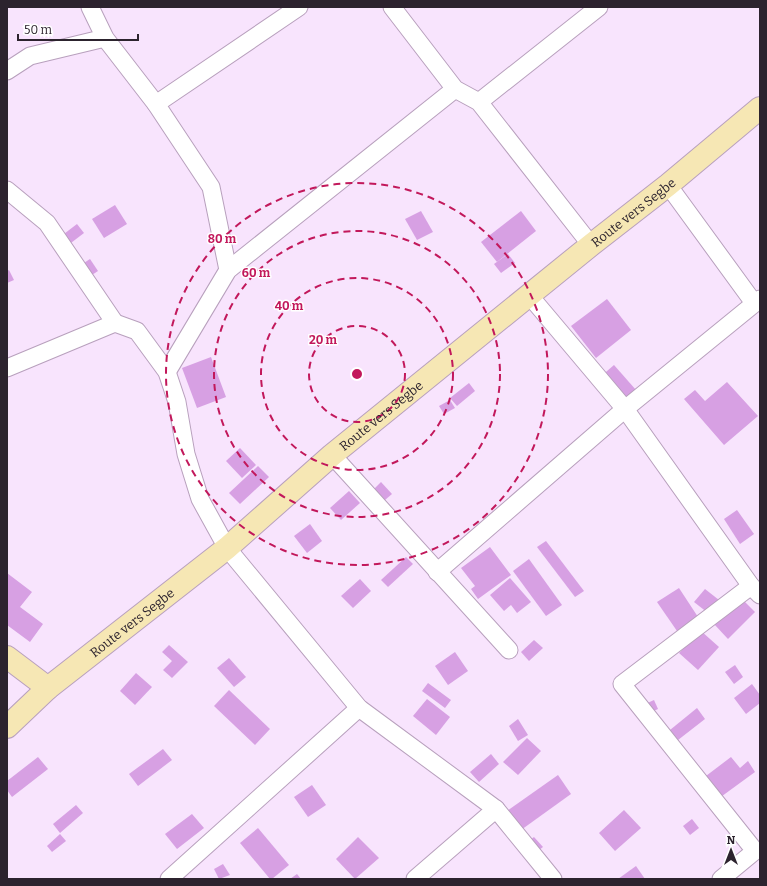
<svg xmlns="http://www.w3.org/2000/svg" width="767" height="886" font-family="Bitter,serif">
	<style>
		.building { fill: #d7a0e3 }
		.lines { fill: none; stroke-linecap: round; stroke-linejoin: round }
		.street-casing { stroke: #b8a0bd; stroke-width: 19 }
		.secondary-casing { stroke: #b8a0bd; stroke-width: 24 }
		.street { stroke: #fff; stroke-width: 17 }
		.secondary { stroke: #f6e7b4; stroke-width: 22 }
		.ring { fill: none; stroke: #c2185b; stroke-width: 2; stroke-dasharray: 7 5 }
		.labels { text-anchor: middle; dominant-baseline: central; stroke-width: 3; stroke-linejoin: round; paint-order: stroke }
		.street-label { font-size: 13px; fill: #2c232e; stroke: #fff }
		.centre { fill: #c2185b; stroke: #fff; stroke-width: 2 }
		.ring-label { font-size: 12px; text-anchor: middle; font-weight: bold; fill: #c2185b; stroke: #fff; stroke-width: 3; stroke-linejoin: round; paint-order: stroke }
	</style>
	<rect width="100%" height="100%" fill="#f8e4fd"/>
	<g class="building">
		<polygon points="115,205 127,224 104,238 92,219"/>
		<polygon points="421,211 433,232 417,240 405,219"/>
		<polygon points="521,211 536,231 497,262 481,242"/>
		<polygon points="77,224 84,233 59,252 52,243"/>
		<polygon points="508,254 515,263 501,273 494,264"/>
		<polygon points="90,259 98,271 78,284 70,272"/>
		<polygon points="9,270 14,280 7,283 7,271"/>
		<polygon points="607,299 631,330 596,358 571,326"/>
		<polygon points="211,357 226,397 197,408 182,368"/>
		<polygon points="614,365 636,390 620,403 599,378"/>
		<polygon points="727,382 758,416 724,445 684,399 695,390 705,401"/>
		<polygon points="469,383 475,391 457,406 450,398"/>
		<polygon points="450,400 455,408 444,414 439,406"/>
		<polygon points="240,448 256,465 242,478 226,461"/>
		<polygon points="258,466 269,477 240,504 229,493"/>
		<polygon points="381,482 392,494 385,500 374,489"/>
		<polygon points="349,491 360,503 341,520 330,508"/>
		<polygon points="737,510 754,534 740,544 724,519"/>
		<polygon points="310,524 322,541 307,553 294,536"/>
		<polygon points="546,541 584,591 575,597 537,547"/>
		<polygon points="490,547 511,575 478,599 471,589 475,586 461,568"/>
		<polygon points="406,557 413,564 388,587 381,580"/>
		<polygon points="529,559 562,605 546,616 513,571"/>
		<polygon points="7,573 32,592 20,607 43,624 30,642 7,625"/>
		<polygon points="510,578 531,602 517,613 511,605 504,611 490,595"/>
		<polygon points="360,579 371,591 353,608 341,596"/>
		<polygon points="679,588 698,617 677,631 657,602"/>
		<polygon points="705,589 719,600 708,613 694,602"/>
		<polygon points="741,598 755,612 728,639 714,624"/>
		<polygon points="701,631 719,647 698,670 679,653"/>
		<polygon points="534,640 543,648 529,661 521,652"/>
		<polygon points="169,645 188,662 172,678 163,670 172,661 162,652"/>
		<polygon points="455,652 468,671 448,685 435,666"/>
		<polygon points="229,658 246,677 234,687 217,668"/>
		<polygon points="735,665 743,677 734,684 725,672"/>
		<polygon points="136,673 152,687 135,705 120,691"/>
		<polygon points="428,683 451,700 445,708 422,691"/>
		<polygon points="752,684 760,695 760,703 746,714 734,698"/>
		<polygon points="229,690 270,729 255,745 214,706"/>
		<polygon points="427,699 450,717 436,735 413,716"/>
		<polygon points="654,700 658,709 647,714 643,705"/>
		<polygon points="697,708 705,719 678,740 670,730"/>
		<polygon points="518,719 528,735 518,741 509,726"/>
		<polygon points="527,738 541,751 518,775 503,762"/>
		<polygon points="163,749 172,760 138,786 129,774"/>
		<polygon points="491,754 499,764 479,782 470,772"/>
		<polygon points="38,757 48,769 12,797 7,790 7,781"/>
		<polygon points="731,757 740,768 748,761 755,772 718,799 702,779"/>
		<polygon points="558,775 571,794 521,830 507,811"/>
		<polygon points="312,785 326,805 308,817 294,797"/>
		<polygon points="76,805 83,813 60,833 53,824"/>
		<polygon points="624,810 641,828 615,851 599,833"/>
		<polygon points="192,814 204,828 177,849 165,834"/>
		<polygon points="692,819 699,828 690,835 683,826"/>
		<polygon points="258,828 289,865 272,879 270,879 240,843"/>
		<polygon points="60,834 66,841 52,852 47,846"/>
		<polygon points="358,837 379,858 355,879 336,859"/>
		<polygon points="534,837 543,847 531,856 522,846"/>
		<polygon points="223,864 230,875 219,879 214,869"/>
		<polygon points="636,866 645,879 618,879"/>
		<polygon points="297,874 301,879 290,879"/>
	</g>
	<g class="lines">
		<g class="street-casing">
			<g id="street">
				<polyline points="90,7 105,38 156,104 211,187 228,270"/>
				<polyline points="392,7 455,89 479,102 591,245"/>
				<polyline points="7,71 30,56 105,38"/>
				<polyline points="479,102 599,7"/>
				<polyline points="156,104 299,7"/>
				<polyline points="668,185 754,303"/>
				<polyline points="7,190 47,223 115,323"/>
				<polyline points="529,295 625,409 751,586 760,595"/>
				<polyline points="7,368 115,323 137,331 167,372 177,402 186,454 200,499 227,548 359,708 496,809 553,879"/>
				<polyline points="167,372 228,270 455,89"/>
				<polyline points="332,455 509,650"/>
				<polyline points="437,572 625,409 760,299"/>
				<polyline points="169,879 359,708"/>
				<polyline points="415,879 496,809"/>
				<polyline points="721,879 755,851 622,684 751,586"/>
			</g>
		</g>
		<g class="secondary-casing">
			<g id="secondary">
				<polyline points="7,657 48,688"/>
				<path id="s1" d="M7,727L48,688L227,548L332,455L591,245L668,185L760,108"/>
			</g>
		</g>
		<use href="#street" class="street"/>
		<use href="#secondary" class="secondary"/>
	</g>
	<g class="ring">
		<circle cx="357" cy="374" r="48"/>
		<circle cx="357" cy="374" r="96"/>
		<circle cx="357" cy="374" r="143"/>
		<circle cx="357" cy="374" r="191"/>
	</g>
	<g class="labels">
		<g class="street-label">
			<text stroke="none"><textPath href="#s1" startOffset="811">Route vers Segbe</textPath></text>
			<text stroke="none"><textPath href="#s1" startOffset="487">Route vers Segbe</textPath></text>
			<text stroke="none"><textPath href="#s1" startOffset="163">Route vers Segbe</textPath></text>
		</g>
	</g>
	<circle cx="357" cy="374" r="6" class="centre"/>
	<g class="ring-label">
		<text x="222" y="243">80 m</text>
		<text x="256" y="277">60 m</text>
		<text x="289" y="310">40 m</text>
		<text x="323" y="344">20 m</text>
	</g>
	<rect width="767" height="886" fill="none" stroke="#2c232e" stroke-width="16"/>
	<g transform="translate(731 850)" stroke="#ffffff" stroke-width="3" paint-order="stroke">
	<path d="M0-3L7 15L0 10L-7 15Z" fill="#2c232e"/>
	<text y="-6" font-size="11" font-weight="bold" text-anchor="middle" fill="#2c232e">N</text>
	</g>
	<path d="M18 34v6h120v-6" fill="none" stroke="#2c232e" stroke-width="2"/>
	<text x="24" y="34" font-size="12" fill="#2c232e" stroke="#ffffff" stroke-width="3" paint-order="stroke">50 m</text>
</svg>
